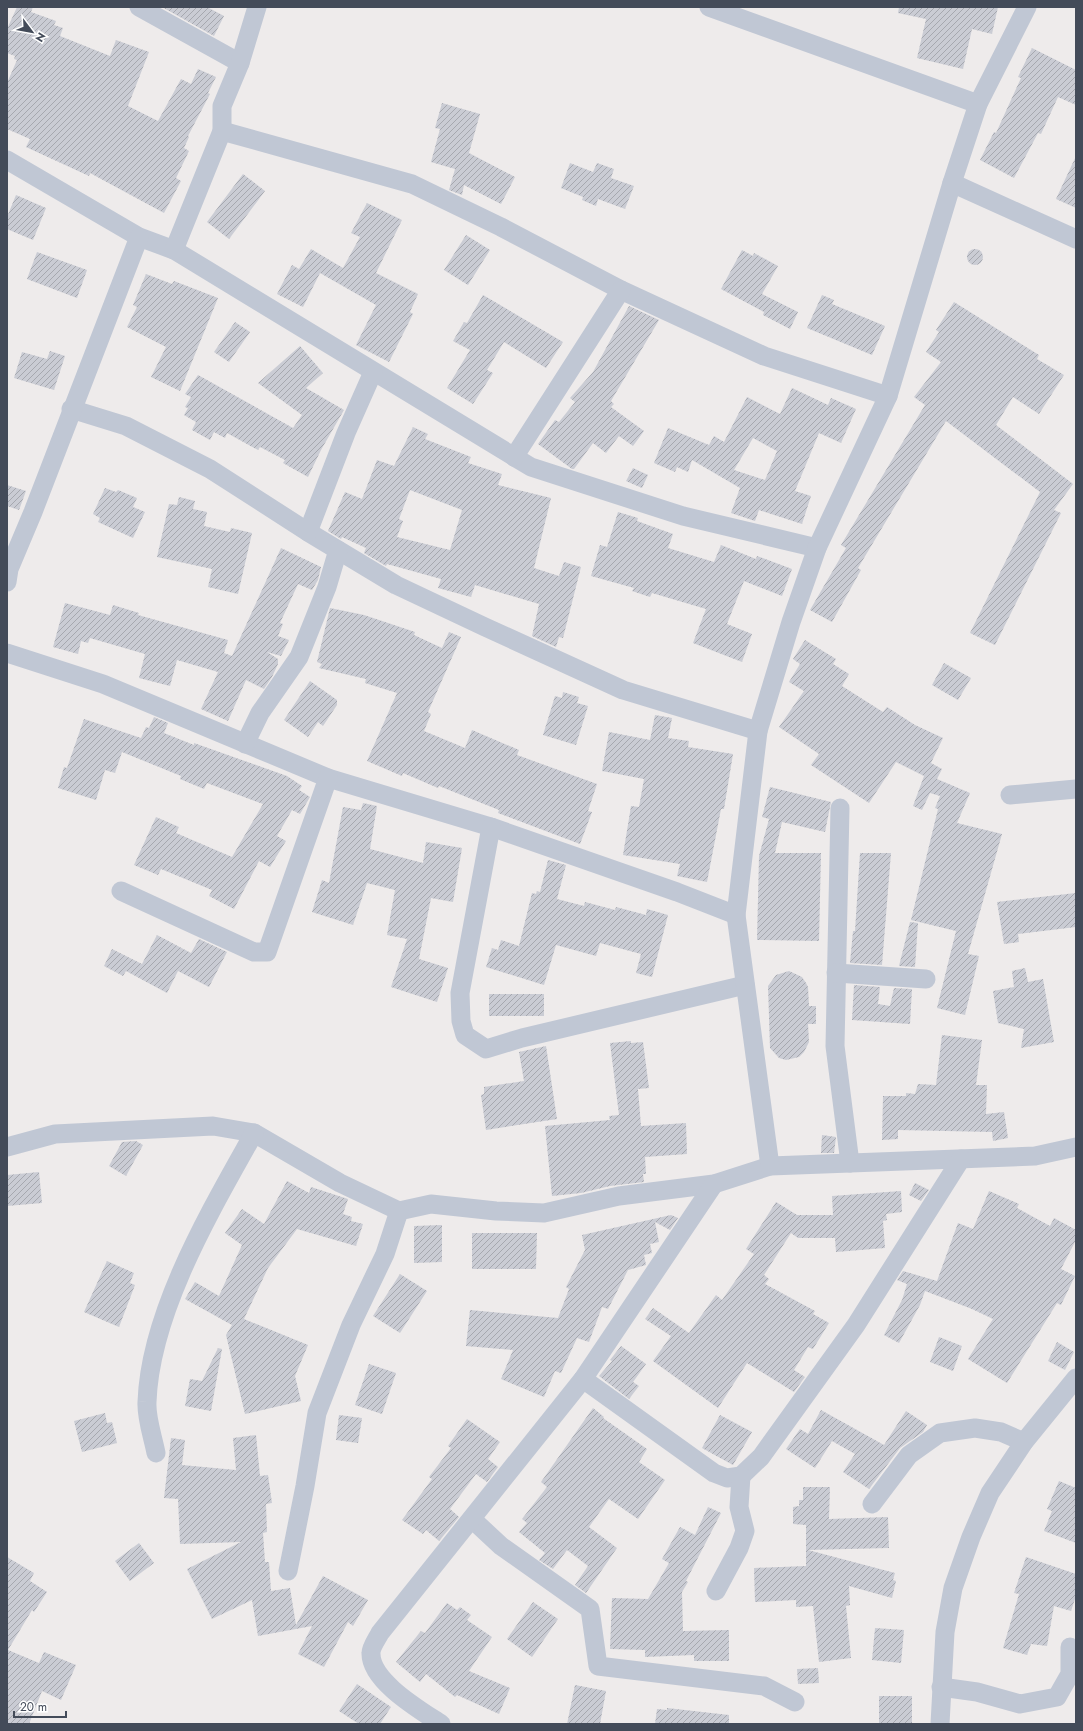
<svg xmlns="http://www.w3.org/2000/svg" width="1083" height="1731" font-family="Jost,sans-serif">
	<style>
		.building { fill: url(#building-hatch); fill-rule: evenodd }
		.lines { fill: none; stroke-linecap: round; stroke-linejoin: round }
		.minor { stroke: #c0c7d4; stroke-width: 19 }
	</style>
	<defs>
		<pattern id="building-hatch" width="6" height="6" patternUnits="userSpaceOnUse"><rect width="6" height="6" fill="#caccd4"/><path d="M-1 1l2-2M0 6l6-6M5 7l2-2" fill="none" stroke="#a6a8af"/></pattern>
	</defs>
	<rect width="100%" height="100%" fill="#eeebeb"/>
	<g class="building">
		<polygon points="17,7 33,7 31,12 56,21 54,25 63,28 60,36 110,56 116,40 149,52 128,106 158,121 181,79 191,84 198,69 216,77 208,93 210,94 188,136 189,137 184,148 189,151 176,178 181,181 164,213 90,173 89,176 26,147 30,139 7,129 7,83 17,60 14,59 15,56 7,53 7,29"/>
		<polygon points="162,7 207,7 224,16 214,36"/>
		<polygon points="899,7 998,7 992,34 972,29 963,69 917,58 926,19 898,13"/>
		<polygon points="1032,48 1076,70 1076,105 1058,97 1041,134 1038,133 1014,178 980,160 994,132 996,133 1021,78 1018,77"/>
		<polygon points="442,103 480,114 469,153 515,177 501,204 464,185 462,195 449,190 455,169 431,162 440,129 435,128"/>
		<polygon points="1076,156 1076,208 1056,199"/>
		<polygon points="570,163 593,172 597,163 614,169 611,178 634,186 625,209 598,199 596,206 582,200 583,197 561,188"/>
		<polygon points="243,174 265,191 229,239 207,222"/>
		<polygon points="16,195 46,208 33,240 7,229 7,217"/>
		<polygon points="367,203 402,220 376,273 418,294 410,312 413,314 389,362 356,345 376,305 320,273 303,307 277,294 292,265 299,269 311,249 343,268 360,237 351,233"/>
		<polygon points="466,235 490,250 468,285 444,270"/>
		<circle cx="975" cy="257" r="8"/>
		<polygon points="742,250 753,256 754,253 778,266 762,294 798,312 790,329 763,315 764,312 721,289"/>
		<polygon points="37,252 87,270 77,298 27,279"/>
		<polygon points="146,274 172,284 174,281 218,298 180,391 151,377 166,347 127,327 137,307 133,305"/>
		<polygon points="483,295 563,342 546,368 504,342 487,370 493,373 473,404 447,388 470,350 453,341 464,322 467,323"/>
		<polygon points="822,295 834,300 832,304 885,326 872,355 807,328"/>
		<polygon points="954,302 1039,355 1037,359 1064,375 1039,414 1013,397 996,425 1073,484 1054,510 1061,513 995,645 970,633 1040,492 946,421 858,568 861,570 832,622 810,610 846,548 841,545 925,405 914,397 941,362 926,352 939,332 936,330"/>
		<polygon points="629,306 659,320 611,401 614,404 611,407 644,431 633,446 619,436 606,453 593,443 574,469 572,469 538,444 555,420 559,422 575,402 570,398 593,372"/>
		<polygon points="235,322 250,332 229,362 214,352"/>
		<polygon points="300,346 323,373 306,388 344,410 321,450 308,477 283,463 285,460 260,447 258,450 227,433 225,438 214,432 210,440 192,430 196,422 184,415 188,408 185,407 191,397 185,394 198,375 293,428 302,415 258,383"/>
		<polygon points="50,351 65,356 54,390 14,378 22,352 47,359"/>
		<path d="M792,388L828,405L831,398L856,409L841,443L819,433L795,491L811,496L802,524L759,510L755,521L731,513L740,488L692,460L688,472L677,467L675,472L654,463L668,428L709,445L714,436L724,442L747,397L780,414ZM753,438L777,451L765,480L734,470Z"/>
		<path d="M413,427L428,434L425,439L471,457L468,463L502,474L498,485L551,498L534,568L559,576L564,562L581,567L563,638L559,637L556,647L532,636L539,604L475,585L471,597L438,588L441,579L387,564L386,566L364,553L366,548L342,537L341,539L328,531L345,492L362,499L377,460L394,466ZM410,490L462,510L450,550L397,537L403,521L399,519Z"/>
		<polygon points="633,468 648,475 642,488 626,481"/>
		<polygon points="7,485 26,491 19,510 7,506"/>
		<polygon points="105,488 116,492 118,490 137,498 133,507 145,512 133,538 98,522 100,518 93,514"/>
		<polygon points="179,497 195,501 193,509 207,512 204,526 230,532 231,528 252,533 238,594 208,587 212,569 157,557 169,504 177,505"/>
		<polygon points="618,512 638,518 637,521 673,534 668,548 714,562 721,545 756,559 757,556 792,569 782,596 744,581 727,624 752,634 742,662 693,643 706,609 652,593 650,597 632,591 634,588 591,576 600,545 607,547"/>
		<polygon points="281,548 321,567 318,580 312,590 298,584 280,623 283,624 278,636 289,640 281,656 267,652 278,659 278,664 272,677 264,689 246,680 228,721 201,709 218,672 177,660 170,686 139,678 145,654 90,638 88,643 81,641 78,654 53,647 65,603 110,615 113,605 139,613 138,615 228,640 224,653 232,656"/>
		<polygon points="330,608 364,615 415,632 414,635 442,648 449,632 461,637 428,712 431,714 424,731 465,748 472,730 519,750 517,755 597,784 588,811 592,812 580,844 498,813 499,810 439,786 438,788 403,773 402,776 367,761 397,693 365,683 366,679 319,668 322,664 317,662"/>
		<polygon points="805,640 836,659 833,664 849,674 842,686 883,712 887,707 915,725 943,738 931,763 942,769 937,779 970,793 957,823 1002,834 968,954 979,956 965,1015 937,1008 956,931 911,920 938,809 935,808 940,796 930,793 922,810 913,806 924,776 896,762 869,803 811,765 819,754 779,727 804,691 789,682 800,664 793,659"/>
		<polygon points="944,663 971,678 958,700 932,685"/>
		<polygon points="310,681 337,700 337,705 323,726 318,722 308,737 284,720"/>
		<polygon points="563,692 579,697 577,703 588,706 576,745 543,735 555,696 562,698"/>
		<polygon points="655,715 672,718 668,738 689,741 688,747 733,754 724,809 721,809 707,882 677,876 680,864 623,855 631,806 639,807 644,779 602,771 609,732 650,740"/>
		<polygon points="154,717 168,723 164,733 194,745 194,743 287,776 302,786 299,790 310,797 300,814 292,810 277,836 286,841 270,867 259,861 234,909 209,896 212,890 161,869 158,875 134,865 156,817 179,827 176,833 232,857 263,804 207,783 204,789 180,779 181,776 122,752 115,773 105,770 96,800 58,788 64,767 67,768 84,719 141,738 146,727 149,728"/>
		<polygon points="770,787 831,802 825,832 782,822 775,853 821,853 819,941 757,940 759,856 769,819 762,817"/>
		<polygon points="363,803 377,806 370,849 423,863 426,842 462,848 453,902 431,898 419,959 448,968 437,1002 391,987 407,939 387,935 395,890 367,883 353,925 312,912 322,880 329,883 343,807 361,810"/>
		<polygon points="860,853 891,853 882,965 850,963 853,931 855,931"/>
		<polygon points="548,860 566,865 557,899 584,906 585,902 615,910 616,907 646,915 647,909 668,915 652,977 636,973 641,954 600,943 596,956 556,945 544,985 486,967 492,948 498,950 501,940 519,946 532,893 536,894 537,891 540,892"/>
		<polygon points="1076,893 1076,927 1018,934 1019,942 1004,944 997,902"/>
		<polygon points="910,922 918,923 915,967 899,966"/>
		<polygon points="157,935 191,953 199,939 227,952 209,987 178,971 167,993 126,971 123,976 104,966 112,949 142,964"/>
		<polygon points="1025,968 1028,982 1043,979 1054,1042 1021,1048 1024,1029 998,1023 993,991 1014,987 1012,971"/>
		<polygon points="789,971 802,977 806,983 808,987 809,1006 816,1006 816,1024 808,1024 809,1042 804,1052 799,1057 786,1060 779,1058 770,1048 768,986 776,975"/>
		<polygon points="854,985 880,987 878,1004 890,1006 894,988 912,989 910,1024 852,1020"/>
		<rect x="489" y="994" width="55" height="22"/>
		<polygon points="942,1035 982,1040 976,1085 987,1085 986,1114 1004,1112 1008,1138 993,1141 992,1132 898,1130 898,1139 882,1140 883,1096 906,1096 906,1093 915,1094 918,1084 936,1085"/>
		<polygon points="631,1041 631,1043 643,1042 649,1088 638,1089 641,1126 686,1123 687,1154 645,1157 646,1174 643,1174 644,1182 610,1186 581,1193 552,1196 545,1126 610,1120 609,1116 619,1115 610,1043"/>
		<polygon points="546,1046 557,1119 486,1130 481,1095 484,1094 484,1087 524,1081 519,1052"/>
		<polygon points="822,1135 836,1137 834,1153 821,1153"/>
		<polygon points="136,1141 143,1145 126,1176 109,1166 122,1142"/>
		<polygon points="39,1172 42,1203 7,1206 7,1175"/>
		<polygon points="287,1181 309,1193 311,1187 348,1199 343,1214 352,1217 351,1221 363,1224 356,1246 297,1229 268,1268 244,1319 308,1345 295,1376 301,1401 245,1414 226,1335 232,1325 185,1299 195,1282 219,1296 242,1245 225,1233 242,1209 264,1224"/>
		<polygon points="915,1183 929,1190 921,1201 909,1195"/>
		<polygon points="901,1191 902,1212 886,1214 887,1220 883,1221 885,1248 836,1252 835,1238 798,1238 791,1233 764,1275 769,1279 765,1284 815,1311 813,1314 829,1323 813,1349 808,1347 794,1370 805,1377 794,1392 747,1363 718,1408 653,1361 671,1336 645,1319 653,1308 689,1333 716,1295 722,1300 754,1254 746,1249 776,1202 797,1215 833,1215 832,1196"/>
		<polygon points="989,1191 1019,1204 1017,1208 1050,1226 1054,1218 1076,1230 1076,1240 1061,1269 1075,1276 1061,1305 1057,1303 1007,1383 968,1359 993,1319 972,1309 925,1291 920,1305 899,1343 884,1335 902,1300 907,1284 897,1280 903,1271 937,1281 958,1223 973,1229"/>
		<polygon points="671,1215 678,1218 670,1230 655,1222 659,1242 650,1244 652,1253 644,1255 646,1265 628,1270 608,1309 602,1307 589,1342 577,1338 561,1373 555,1371 544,1397 501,1379 513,1350 466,1346 470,1310 558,1318 569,1289 566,1287 585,1250 582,1235"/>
		<polygon points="442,1225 442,1262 414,1263 414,1226"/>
		<polygon points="472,1233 537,1233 536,1269 472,1269"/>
		<polygon points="107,1261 134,1273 130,1283 135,1285 119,1327 84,1312"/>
		<polygon points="400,1274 427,1291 400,1333 373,1316"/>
		<polygon points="939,1337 962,1346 953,1371 930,1362"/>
		<polygon points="1057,1342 1074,1352 1065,1370 1048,1361"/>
		<polygon points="621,1346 646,1364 633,1382 639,1386 629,1399 599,1376 612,1361 610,1360"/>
		<polygon points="218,1348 222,1349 211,1411 185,1406 190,1379 202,1381"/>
		<polygon points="369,1364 396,1373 382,1414 355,1405"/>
		<polygon points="593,1408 604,1417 603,1418 647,1449 639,1462 665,1480 638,1519 609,1499 589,1527 617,1548 586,1593 575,1585 588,1566 567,1550 553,1569 539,1560 545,1553 519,1532 527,1523 522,1519 547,1487 541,1482"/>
		<polygon points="821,1410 884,1445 906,1411 927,1425 923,1432 900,1448 869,1489 843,1472 855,1454 832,1441 815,1468 786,1449 800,1429 808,1434"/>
		<polygon points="105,1413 107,1423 112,1422 117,1443 82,1452 74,1421"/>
		<polygon points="339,1415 362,1418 358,1443 336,1440"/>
		<polygon points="720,1415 752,1432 733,1465 702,1448"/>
		<polygon points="467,1419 500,1442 488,1459 498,1467 487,1482 476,1474 450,1509 459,1517 439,1541 426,1530 423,1534 402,1520 432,1479 429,1477 451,1448 448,1446"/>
		<polygon points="256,1435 260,1476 268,1475 272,1503 266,1504 267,1532 263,1533 265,1562 269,1562 271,1591 290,1588 296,1625 323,1576 368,1600 353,1626 348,1622 324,1667 298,1654 312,1626 258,1636 252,1600 212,1619 187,1569 241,1542 180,1544 178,1499 164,1498 171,1438 185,1440 182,1465 236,1470 233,1438"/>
		<polygon points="1059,1481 1076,1488 1076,1543 1044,1531 1052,1511 1047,1509"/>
		<polygon points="803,1487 830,1487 829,1519 888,1517 889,1548 808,1550 895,1573 893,1580 896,1581 892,1598 849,1586 850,1605 846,1606 851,1658 819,1662 813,1606 796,1607 796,1600 755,1602 754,1568 806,1566 806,1525 793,1524 793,1507 799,1506 799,1500 803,1500"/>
		<polygon points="708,1507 721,1513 686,1581 688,1582 682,1592 683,1631 729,1630 729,1661 694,1661 694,1655 645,1657 645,1650 610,1649 612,1598 648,1599 669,1563 662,1559 680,1527 695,1535"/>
		<polygon points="139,1543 154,1563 130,1581 115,1561"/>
		<polygon points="7,1557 34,1573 30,1581 47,1592 34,1612 32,1610 8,1650 39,1663 44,1652 76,1665 61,1700 42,1691 29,1724 7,1724"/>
		<polygon points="1026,1557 1076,1574 1076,1596 1071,1611 1054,1606 1047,1646 1031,1644 1027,1655 1003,1648 1019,1594 1014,1593"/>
		<polygon points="533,1602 558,1619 532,1657 507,1639"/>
		<polygon points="447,1603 457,1610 460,1607 471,1615 467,1620 492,1637 469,1671 510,1688 499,1714 457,1695 455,1697 426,1674 420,1682 396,1662 421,1631 425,1633"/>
		<polygon points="875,1628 904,1630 901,1663 872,1660"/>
		<polygon points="818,1668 819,1683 798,1684 797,1669"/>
		<polygon points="357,1684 391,1707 380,1724 359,1724 339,1711"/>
		<polygon points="575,1685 606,1691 600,1724 567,1724"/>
		<rect x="879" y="1696" width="33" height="28"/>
		<polygon points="667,1708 729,1715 729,1724 655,1724 657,1709 667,1710"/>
	</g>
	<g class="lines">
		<g class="minor">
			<polyline points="139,7 240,63"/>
			<polyline points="709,7 978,104"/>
			<polyline points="222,131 412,184 501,227 621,290 764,356 888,396"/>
			<polyline points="7,160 139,237 174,250 531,467 683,516 817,548"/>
			<polyline points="952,183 1076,239"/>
			<polyline points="174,250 222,131 222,106 240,63 257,7"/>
			<polyline points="71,409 126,426 210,469 308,532 396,585 485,627 623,690 758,731"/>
			<polyline points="514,457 621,290"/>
			<polyline points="308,532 346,433 373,372"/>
			<polyline points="7,582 9,569 33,512 139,237"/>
			<polyline points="7,653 103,684 328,778 491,827 677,892 736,915"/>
			<polyline points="245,744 260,713 299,657 327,587 338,550"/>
			<polyline points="1010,795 1076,789"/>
			<polyline points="840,808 835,1046 850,1163"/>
			<polyline points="491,827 460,993 461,1021 465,1035 486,1049 522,1038 745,985"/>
			<polyline points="121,891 254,952 267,952 328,778"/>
			<polyline points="836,973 926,979"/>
			<polyline points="7,1147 55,1134 213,1126 254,1133 340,1183 399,1211 431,1204 496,1211 544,1213 619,1196 714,1184 770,1166 1035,1156 1076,1147"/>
			<polyline points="770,1166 736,915 758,731 791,622 817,548 888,396 952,183 978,104 1027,7"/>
			<polyline points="583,1379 714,1473 727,1478 741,1476 761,1457 856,1325 961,1159"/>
			<path d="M156,1453C153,1437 146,1418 147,1402C150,1312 211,1210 254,1133"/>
			<polyline points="872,1504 909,1455 940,1433 975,1428 1001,1432 1024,1442"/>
			<polyline points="472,1519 501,1546 590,1609 598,1666 764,1686 795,1702"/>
			<polyline points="288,1571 305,1486 317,1413 351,1325 385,1254 399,1211"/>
			<polyline points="716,1591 739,1548 745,1531 739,1507 741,1476"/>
			<polyline points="941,1687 977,1692 1020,1704 1057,1697 1070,1674 1070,1647"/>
			<path d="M441,1724C420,1710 370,1681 371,1653C371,1647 377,1639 380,1633L583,1379L714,1184"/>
			<polyline points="940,1724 945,1632 953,1588 971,1537 990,1493 1024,1442 1076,1378"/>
		</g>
	</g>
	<rect width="1083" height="1731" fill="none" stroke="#434b59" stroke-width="16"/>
	<g transform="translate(32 32) rotate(122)" stroke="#ffffff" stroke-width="3" paint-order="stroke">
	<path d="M0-3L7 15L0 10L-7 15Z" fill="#434b59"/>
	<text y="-6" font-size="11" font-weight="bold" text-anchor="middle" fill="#434b59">N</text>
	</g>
	<path d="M14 1711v6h52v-6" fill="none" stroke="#434b59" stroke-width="2"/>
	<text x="20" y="1711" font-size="12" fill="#434b59" stroke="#ffffff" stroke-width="3" paint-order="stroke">20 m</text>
</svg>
